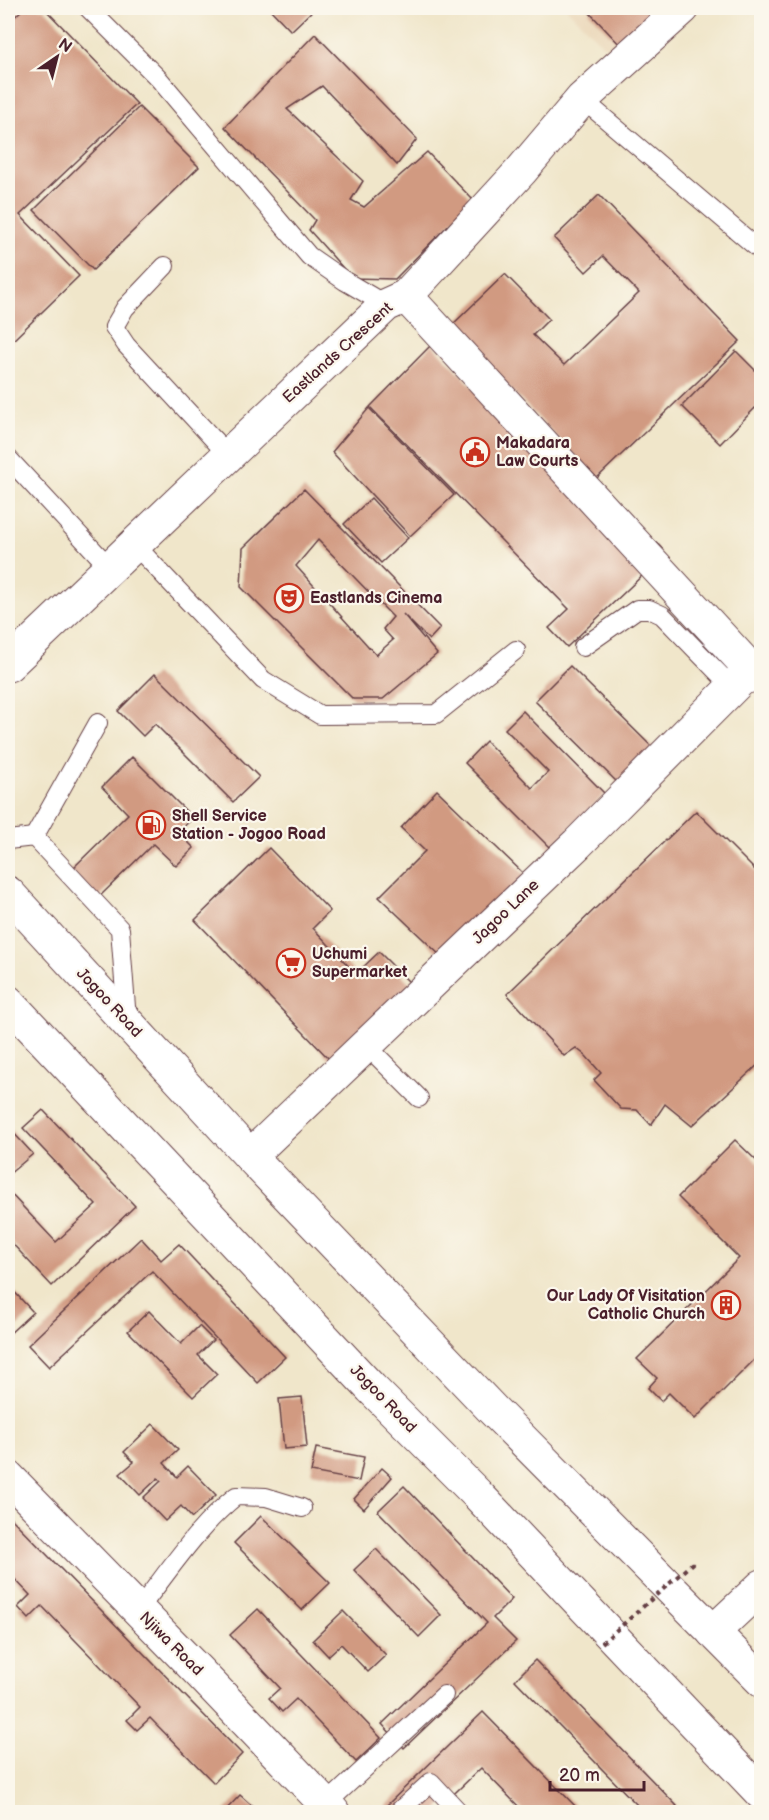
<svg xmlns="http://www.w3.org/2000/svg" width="769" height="1820" font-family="'Balsamiq Sans',sans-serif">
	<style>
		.built { fill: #ebd8ba }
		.building { fill: #d19a81; fill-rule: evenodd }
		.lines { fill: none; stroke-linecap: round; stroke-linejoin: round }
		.lane-casing { stroke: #633d43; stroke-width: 20 }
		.street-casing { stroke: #633d43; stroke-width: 35 }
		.secondary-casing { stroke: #633d43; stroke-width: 35 }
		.lane { stroke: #fff; stroke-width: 18 }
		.street { stroke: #fff; stroke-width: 33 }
		.secondary { stroke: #fff; stroke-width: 33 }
		.path-bridge { stroke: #633d43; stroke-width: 4; stroke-dasharray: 4.5 4.5; stroke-linecap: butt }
		.labels { text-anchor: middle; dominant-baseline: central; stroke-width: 4.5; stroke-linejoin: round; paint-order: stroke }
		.street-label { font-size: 16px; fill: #4a1f2b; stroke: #fbf7ec }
		.poi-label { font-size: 16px; font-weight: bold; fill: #4a1f2b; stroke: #fbf7ec; text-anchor: start }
	</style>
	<rect width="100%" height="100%" fill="#fbf7ec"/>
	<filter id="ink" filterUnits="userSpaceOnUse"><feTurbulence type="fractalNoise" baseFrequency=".0167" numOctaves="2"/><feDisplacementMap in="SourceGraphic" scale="12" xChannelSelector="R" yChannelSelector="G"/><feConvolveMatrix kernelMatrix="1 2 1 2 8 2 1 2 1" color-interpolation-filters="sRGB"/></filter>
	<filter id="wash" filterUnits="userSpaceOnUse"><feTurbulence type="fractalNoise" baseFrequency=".008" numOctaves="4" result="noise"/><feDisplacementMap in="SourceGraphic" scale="24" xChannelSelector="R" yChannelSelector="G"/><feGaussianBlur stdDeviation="1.35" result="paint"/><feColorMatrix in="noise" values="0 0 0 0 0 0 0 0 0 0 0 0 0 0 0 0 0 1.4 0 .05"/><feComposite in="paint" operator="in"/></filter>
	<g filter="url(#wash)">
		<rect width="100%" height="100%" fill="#f0e6ca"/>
		<polygon class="built" points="566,8 668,8 614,56"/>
		<g id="blocks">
			<g class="building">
				<polygon points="24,8 44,8 137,104 20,215 79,276 8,345 8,23"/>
				<polygon points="269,8 315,8 291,31"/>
				<polygon points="594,8 663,8 621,46 589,12"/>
				<polygon points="315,34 417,139 397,165 322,86 287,109 363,181 351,200 364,207 427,152 473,200 395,279 352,278 309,230 315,220 225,127"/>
				<polygon points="139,107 199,167 93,270 34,210"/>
				<polygon points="599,195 740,341 597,478 450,327 505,274 549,319 533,335 564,365 639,293 603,256 586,272 554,238"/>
				<polygon points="432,344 648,570 567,647 549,628 569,609 370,407"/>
				<polygon points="736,351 762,377 762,414 755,408 720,444 682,406"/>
				<polygon points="369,408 454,495 410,536 332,452"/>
				<path d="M304,489L440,628L429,640L403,614L437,654L383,699H353L241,587L243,548ZM318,540L393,617L383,629L393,640L376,655L296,566Z"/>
				<polygon points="371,498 408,538 381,563 344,524"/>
				<polygon points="570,666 656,751 621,786 535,701"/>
				<polygon points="155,674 259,777 233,802 155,724 143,736 118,711"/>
				<polygon points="523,711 605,794 550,848 465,763 486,741 532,788 548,772 505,729"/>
				<polygon points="132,757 193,818 178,832 194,848 176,866 153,844 97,899 70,871 128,814 102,787"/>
				<polygon points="437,790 525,875 444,959 379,897 425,851 401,828"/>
				<polygon points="696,811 762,877 762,1061 692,1126 665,1104 651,1125 637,1110 621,1109 594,1080 601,1073 586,1056 576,1048 564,1056 507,994"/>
				<polygon points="269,848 330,911 313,928 356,974 379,952 412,985 332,1062 195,920"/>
				<polygon points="43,1110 135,1206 52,1286 8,1239 8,1191 56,1242 96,1205 23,1128"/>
				<polygon points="10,1129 33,1154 8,1175 8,1131"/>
				<polygon points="735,1140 762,1166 762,1352 695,1419 669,1393 661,1401 648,1388 657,1378 637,1359 739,1258 678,1197"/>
				<polygon points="141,1238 161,1260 179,1244 285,1357 258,1383 152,1271 49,1367 28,1345"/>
				<polygon points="8,1285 33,1312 8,1335"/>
				<polygon points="149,1311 181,1344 199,1326 213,1340 198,1355 217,1374 193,1397 128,1331"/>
				<polygon points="302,1397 307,1447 284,1449 279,1399"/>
				<polygon points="153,1424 178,1450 164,1463 177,1477 188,1466 216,1495 192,1518 181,1506 165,1521 143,1498 161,1481 158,1478 140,1495 120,1474 134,1462 124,1452"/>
				<polygon points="316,1448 364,1457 359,1481 311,1472"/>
				<polygon points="382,1468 392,1477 364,1509 354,1499"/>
				<polygon points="404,1486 512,1599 493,1618 516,1641 404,1748 382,1724 487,1623 378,1511"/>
				<polygon points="8,1515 242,1754 214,1783 150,1718 137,1730 127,1720 140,1707 42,1606 29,1619 18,1607 30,1595 8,1572"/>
				<polygon points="261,1516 330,1583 302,1610 234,1543"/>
				<polygon points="376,1549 441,1615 419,1637 354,1570"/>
				<polygon points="258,1609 381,1738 356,1762 296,1699 282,1712 269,1698 280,1688 230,1635"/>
				<polygon points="343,1611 386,1655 368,1672 341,1644 328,1656 313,1640"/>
				<polygon points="535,1660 677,1806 670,1812 636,1812 640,1808 515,1680"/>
				<polygon points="483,1712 581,1812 524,1812 481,1768 435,1812 391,1812 385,1807"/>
				<polygon points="240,1795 259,1812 224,1812"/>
			</g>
		</g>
	</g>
	<g filter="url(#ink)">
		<use href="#blocks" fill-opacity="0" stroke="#633d43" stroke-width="1.5"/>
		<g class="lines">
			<g class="lane-casing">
				<g id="lane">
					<polyline points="88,8 159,79 309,256 345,281 386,305"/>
					<polyline points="582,99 762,252"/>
					<polyline points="165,266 125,308 114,327 126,345 228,455"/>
					<polyline points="8,458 110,568"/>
					<polyline points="134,544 263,680 320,715 436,714 516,650"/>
					<polyline points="583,647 637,609 649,609 662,615 733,688"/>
					<polyline points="34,837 98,723"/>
					<polyline points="8,840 34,837 120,929 127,1020"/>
					<polyline points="366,1045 419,1098"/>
					<path d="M138,1610C169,1571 197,1527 236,1496L266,1497L302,1508"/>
					<polyline points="325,1805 444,1695"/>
					<polyline points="398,1812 431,1782 459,1812"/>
				</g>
			</g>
			<g class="street-casing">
				<g id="street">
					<polyline points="406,296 756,675"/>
					<polyline points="8,665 386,305 406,296 521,171 582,99 683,8"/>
					<polyline points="250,1156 577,844 742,678 756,675 762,670"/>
					<polyline points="8,1477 198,1671 333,1812"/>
				</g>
			</g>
			<g class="secondary-casing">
				<g id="secondary">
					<polyline points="8,893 250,1156 493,1410 762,1681"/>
					<polyline points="8,1002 371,1388 477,1494 762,1794"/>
					<polyline points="713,1632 762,1586"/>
				</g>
			</g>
			<use href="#lane" class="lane"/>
			<use href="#street" class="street"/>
			<use href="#secondary" class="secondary"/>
			<polyline class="path-bridge" points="602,1643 696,1560"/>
		</g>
	</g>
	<defs>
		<g id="civic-ring" transform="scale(1.5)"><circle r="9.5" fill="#fbf7ec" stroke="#c8321e" stroke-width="1.5"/><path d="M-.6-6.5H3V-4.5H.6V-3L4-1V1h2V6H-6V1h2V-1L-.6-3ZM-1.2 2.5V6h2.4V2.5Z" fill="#c8321e"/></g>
		<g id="theatre-ring" transform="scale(1.5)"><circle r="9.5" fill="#fbf7ec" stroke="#c8321e" stroke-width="1.5"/><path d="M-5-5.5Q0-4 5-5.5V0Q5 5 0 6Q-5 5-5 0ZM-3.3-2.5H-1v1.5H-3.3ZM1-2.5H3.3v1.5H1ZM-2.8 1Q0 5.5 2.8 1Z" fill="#c8321e"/></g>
		<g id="fuel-ring" transform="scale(1.5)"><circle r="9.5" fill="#fbf7ec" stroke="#c8321e" stroke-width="1.5"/><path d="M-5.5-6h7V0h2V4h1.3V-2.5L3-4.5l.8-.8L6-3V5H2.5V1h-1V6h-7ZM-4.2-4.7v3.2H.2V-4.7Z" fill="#c8321e"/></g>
		<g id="supermarket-ring" transform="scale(1.5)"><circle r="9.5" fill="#fbf7ec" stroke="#c8321e" stroke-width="1.5"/><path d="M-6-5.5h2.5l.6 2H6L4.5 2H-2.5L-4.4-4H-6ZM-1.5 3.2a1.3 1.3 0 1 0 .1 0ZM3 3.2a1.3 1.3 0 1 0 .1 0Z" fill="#c8321e"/></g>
		<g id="building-ring" transform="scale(1.5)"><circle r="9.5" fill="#fbf7ec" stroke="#c8321e" stroke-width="1.5"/><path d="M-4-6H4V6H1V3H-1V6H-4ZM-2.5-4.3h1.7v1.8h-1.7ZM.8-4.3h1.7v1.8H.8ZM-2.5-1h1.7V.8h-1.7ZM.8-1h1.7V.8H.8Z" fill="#c8321e"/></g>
	</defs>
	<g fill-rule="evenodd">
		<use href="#civic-ring" x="475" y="452"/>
		<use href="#theatre-ring" x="289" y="598"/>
		<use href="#fuel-ring" x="151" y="825"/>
		<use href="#supermarket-ring" x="291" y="963"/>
		<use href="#building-ring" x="726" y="1305"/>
	</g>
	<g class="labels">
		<g class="street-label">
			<text transform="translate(338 353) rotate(-42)">Eastlands Crescent</text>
			<text transform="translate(506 912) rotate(-44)">Jagoo Lane</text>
			<text transform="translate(109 1003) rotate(47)">Jogoo Road</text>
			<text transform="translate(383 1399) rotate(46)">Jogoo Road</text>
			<text transform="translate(171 1644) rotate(45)">Njiwa Road</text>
		</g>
		<g class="poi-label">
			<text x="496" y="443">Makadara<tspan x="496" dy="18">Law Courts</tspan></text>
			<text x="310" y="598">Eastlands Cinema</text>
			<text x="172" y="816">Shell Service<tspan x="172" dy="18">Station - Jogoo Road</tspan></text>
			<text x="312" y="954">Uchumi<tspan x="312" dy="18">Supermarket</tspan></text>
			<text x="705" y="1296" text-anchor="end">Our Lady Of Visitation<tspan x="705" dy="18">Catholic Church</tspan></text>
		</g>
	</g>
	<rect width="769" height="1820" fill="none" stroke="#fbf7ec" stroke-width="30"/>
	<g transform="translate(57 57) rotate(35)" stroke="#fbf7ec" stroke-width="4.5" paint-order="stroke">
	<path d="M0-4.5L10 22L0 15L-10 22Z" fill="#4a1f2b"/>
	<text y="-9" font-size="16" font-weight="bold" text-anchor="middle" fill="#4a1f2b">N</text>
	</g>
	<path d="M550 1781v9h94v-9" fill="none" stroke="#4a1f2b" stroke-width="3"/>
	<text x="559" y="1781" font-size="18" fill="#4a1f2b" stroke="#fbf7ec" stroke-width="4.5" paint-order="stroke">20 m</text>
</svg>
